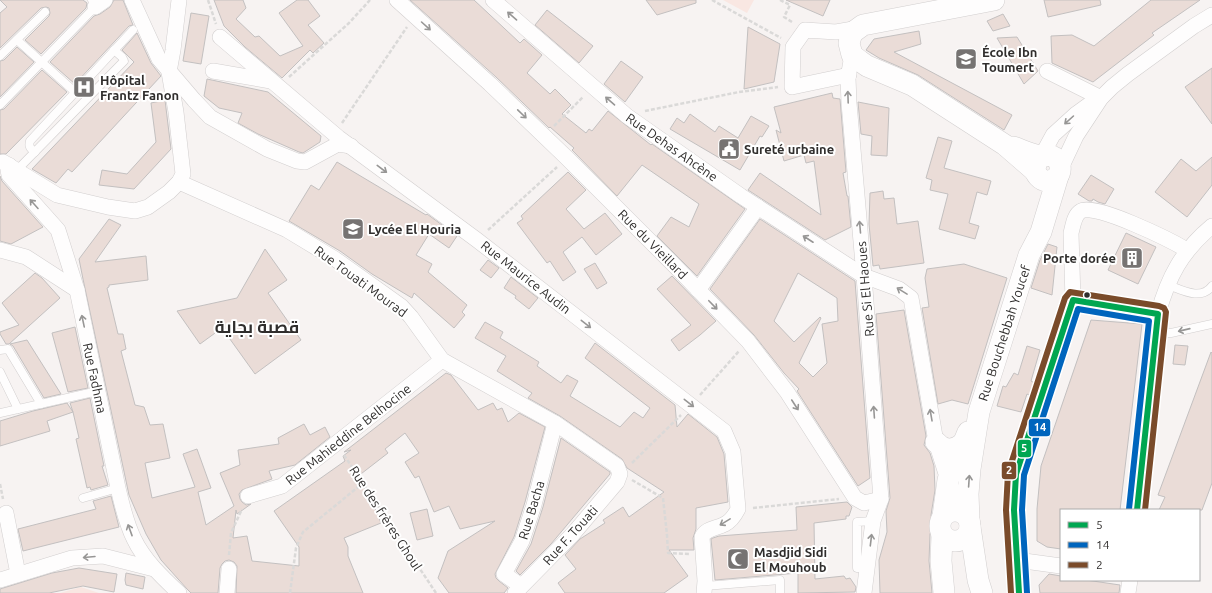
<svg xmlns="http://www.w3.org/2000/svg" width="1212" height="593" font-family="Ubuntu,Cairo,sans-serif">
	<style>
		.green { fill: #f9e7e2 }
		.building { fill: #eadcd7; stroke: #c3c0c0; fill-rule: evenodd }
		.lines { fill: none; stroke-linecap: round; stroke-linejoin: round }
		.lane-casing { stroke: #d2cfcf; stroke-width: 9 }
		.street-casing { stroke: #d2cfcf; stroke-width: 16 }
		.secondary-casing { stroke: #d2cfcf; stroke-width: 22 }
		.path { stroke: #dad9d8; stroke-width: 2.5; stroke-dasharray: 4 2; stroke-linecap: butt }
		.lane { stroke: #fefdfd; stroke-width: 8 }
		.street { stroke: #fefdfd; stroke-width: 15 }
		.secondary { stroke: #fefdfd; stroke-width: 21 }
		.bus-1-casing { stroke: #fff; stroke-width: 9 }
		.bus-2-casing { stroke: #fff; stroke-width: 9 }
		.bus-3-casing { stroke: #fff; stroke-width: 9 }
		.bus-1 { stroke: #00a651; stroke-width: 6 }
		.bus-2 { stroke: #0065bd; stroke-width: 6 }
		.bus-3 { stroke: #7a4b2a; stroke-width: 6 }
		.oneway { stroke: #979695 }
		.bus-dot { fill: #302e2d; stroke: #fff; stroke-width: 1.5 }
		.labels { text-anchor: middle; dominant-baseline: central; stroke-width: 4; stroke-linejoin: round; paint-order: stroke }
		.poi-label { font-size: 13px; font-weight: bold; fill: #302e2d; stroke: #fff; text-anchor: start }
		.street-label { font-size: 13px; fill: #302e2d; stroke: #fff }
		.district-label { font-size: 17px; font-weight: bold; fill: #302e2d; stroke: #fff }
		.line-badge { stroke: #fff; stroke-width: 1.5 }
		.badge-label { font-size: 11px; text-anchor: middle; font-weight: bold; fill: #fff }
	</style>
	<rect width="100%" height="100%" fill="#f7f3f2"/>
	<g class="green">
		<polygon points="723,0 754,0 747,13"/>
		<polygon points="81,587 99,593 60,593"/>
	</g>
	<g class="building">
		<polygon points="0,0 83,0 87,3 86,8 41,54 25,40 49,16 50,13 49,8 46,7 41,8 0,48 0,13 7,7"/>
		<polygon points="114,0 123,0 133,25 129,26 75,84 50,62 94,16 100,14 110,7"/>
		<polygon points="214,0 243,0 246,8 236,19 255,37 259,36 280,56 303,46 279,13 297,0 308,0 320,16 308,25 324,43 313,53 310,50 282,78 245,47 224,26"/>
		<polygon points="410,0 474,0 520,43 524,39 542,55 527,73 550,94 555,89 571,105 562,114 586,133 589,129 592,131 608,111 651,145 652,144 745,209 697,276 657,236 671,217 689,227 699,204 642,165 617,196 572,150 574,148 550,127 549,128 496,77"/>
		<polygon points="646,0 696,0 696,3 657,15"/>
		<polygon points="786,0 830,0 823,16"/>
		<polygon points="1044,0 1100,0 1101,5 1048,17"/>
		<polygon points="1151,0 1200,0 1152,33 1154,35 1093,82 1052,63 1051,36 1072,35 1094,46"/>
		<polygon points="547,10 593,46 579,63 535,25"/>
		<polygon points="191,13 209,16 201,64 183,61"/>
		<polygon points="1003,14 1010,26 993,31 987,21"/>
		<polygon points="748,27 780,44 774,82 744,89"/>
		<polygon points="919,31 921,44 894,52 1012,115 1004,130 918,75 879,58 866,50 874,39"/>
		<polygon points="137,33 151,63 161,76 72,172 68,169 56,183 32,169 134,62 122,50"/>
		<polygon points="1017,37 1038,71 1024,84 997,38"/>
		<polygon points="17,47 34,62 0,97 0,61 4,60"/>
		<polygon points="621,61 643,77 625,102 604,84"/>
		<polygon points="1212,68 1212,124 1185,87"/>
		<polygon points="42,70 67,92 6,154 0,154 0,110 4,109"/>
		<polygon points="207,79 268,92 321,136 320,142 303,153 299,152 258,134 238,123 242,113 219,108 204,96"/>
		<polygon points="832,93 833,98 840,99 846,172 843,173 847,196 848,196 851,227 825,240 748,190 760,173 821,215 814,161 806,163 804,155 784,161 776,130 781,133 774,107"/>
		<polygon points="165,100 171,149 134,189 99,185 102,170 127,174 156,142 151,103"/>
		<polygon points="858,102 889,108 887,156 871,155 872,136 861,134"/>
		<polygon points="690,114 715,132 719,126 738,138 751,116 769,126 762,137 760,136 740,170 670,129 677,118 684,123"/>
		<polygon points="938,137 952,141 944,168 991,181 987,195 977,192 969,223 979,226 975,239 939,229 948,194 930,190 932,180 926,178"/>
		<polygon points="1212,157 1212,185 1187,217 1155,192 1181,159 1196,171"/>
		<polygon points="337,162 426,215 427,214 457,236 449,248 429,234 416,255 432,264 428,272 467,305 462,312 465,315 454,328 414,293 412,298 372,274 340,251 289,221 311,185 319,190"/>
		<polygon points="568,172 586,190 566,209 584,229 605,213 622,234 596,255 582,237 563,252 576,272 563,281 550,261 547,263 517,223 523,219 521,216"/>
		<polygon points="1091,175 1114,189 1105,204 1098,202 1093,199 1092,201 1089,201 1078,194"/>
		<polygon points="0,176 2,181 43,227 11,244 0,241"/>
		<polygon points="883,191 884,199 894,198 897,224 918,221 924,263 880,269 879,265 873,266 869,224 870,193"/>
		<polygon points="109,219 121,225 95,262 146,256 148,280 109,285 109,287 107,288 118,334 123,334 126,349 121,351 135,405 144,407 150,425 163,424 170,458 145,463 152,498 195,487 183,454 197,449 211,488 198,492 206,525 234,506 220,473 240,465 238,450 279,444 278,438 304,424 310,435 325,427 330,437 295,465 269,471 272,479 242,490 239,494 240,499 242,502 246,505 251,504 237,514 236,510 233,538 247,536 252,561 299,566 299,547 274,511 345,461 343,456 351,450 344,452 446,373 451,375 478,410 493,403 497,410 502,408 508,422 519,413 545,427 525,502 514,537 495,574 496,578 499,581 508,588 504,593 449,593 438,578 448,551 495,521 460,529 449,506 434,512 419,476 415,478 405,462 419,453 405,433 385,449 388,453 357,477 369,496 370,496 381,523 344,538 348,547 348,556 363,593 236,593 237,566 234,562 229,560 225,561 222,564 220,568 218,593 191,593 187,589 161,560 146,534 129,495 83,279 79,259"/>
		<path d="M760,219L855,281L870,478L858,486L797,391L799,389L784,373L754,335L710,289ZM798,273L837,298L838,321L822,324L827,363L813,377L799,363L821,318L820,317L794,342L774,321Z"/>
		<polygon points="1126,233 1156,247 1138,284 1108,270"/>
		<polygon points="1048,244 1057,247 1052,295 1031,288 1040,260"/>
		<polygon points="265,249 287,280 268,293 301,340 255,374 222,328 200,344 177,311 237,298"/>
		<polygon points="488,260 499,268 491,278 480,270"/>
		<polygon points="595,263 607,283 597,289 584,269"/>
		<polygon points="964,264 1007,278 968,404 952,400 938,404 922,308 929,307 925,278 927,269"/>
		<polygon points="35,273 42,278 60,298 9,344 6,344 0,334 0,332 19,325 2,303"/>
		<polygon points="672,276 716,321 700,335 679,351 671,340 691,325 657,289"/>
		<polygon points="511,277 538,298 529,309 515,298 516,296 504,288"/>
		<polygon points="904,310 926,436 924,445 930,453 934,466 935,490 931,515 932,520 935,525 932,529 930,534 929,561 932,593 880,593 879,560 887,532 886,511 890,498 876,314"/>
		<polygon points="1091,320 1142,324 1120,510 1061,510 1061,549 1047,547 1037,541 1037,509 1041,466"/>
		<polygon points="485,322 503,332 500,338 539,362 537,366 561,383 567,375 578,381 570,396 620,427 634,412 643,418 650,408 585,358 595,343 675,405 677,427 688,414 717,437 724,454 728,502 696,508 696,529 693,538 694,550 669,550 688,576 664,593 565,593 558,583 576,569 565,555 580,539 605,523 603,520 623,507 629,517 664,492 627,468 622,459 560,416 528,398 532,393 497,371 506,356 475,338"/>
		<polygon points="75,327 88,388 68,392 52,333"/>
		<polygon points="27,340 61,394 44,398 13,346 10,344"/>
		<polygon points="1175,345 1188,346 1185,365 1173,364"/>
		<polygon points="1027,346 1040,350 1031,381 1036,384 1031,396 1027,394 1021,412 997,406 1003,386 1006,387 1014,373 1018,375"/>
		<polygon points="1211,352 1212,353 1212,483 1202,510 1159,510 1165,497 1158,495"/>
		<polygon points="90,398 104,466 102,466 108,485 91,490 90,487 87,488 76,439 79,438 73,412 47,421 50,431 0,446 0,421 33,411 67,403 73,412 70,403"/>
		<polygon points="561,438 610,472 610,474 551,544 520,575 516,571 531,544 543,507"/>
		<polygon points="111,496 119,527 23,551 18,529 96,509 93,501"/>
		<polygon points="847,502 852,507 849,516 846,516 846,519 814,523 815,579 844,576 846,579 850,578 856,587 855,592 798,593 798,573 715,580 711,539 713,538 719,536 797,530 796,507"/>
		<polygon points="427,509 433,536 417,540 410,513"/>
		<polygon points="79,568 117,574 114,592 83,586 49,593 0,593 0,589 52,573"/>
		<polygon points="126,573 145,577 143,589 126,585 125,580"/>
		<polygon points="1049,574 1061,576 1061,580 1086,580 1120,585 1119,593 1040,593 1039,585"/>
	</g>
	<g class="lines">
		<g class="lane-casing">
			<g id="lane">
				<polyline points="17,40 75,92"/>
				<polyline points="0,56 45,12"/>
				<polyline points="0,105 95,7 92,0"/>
				<path d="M35,152C31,149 28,147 30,141L133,30"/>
				<polyline points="17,170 124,61 122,57 114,50"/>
				<path d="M1168,285C1182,290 1201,301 1212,286"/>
				<polyline points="1156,333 1171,333 1212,324"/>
				<polyline points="0,350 8,349 41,404"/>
				<polyline points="0,372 18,409"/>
				<polyline points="0,413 98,391"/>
				<polyline points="83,498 118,488"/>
				<polyline points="868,569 857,568 857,522 873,521"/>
				<polyline points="705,586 780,580 780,593"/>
			</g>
		</g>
		<g class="street-casing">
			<g id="street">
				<polyline points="132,0 159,59 194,100 210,117 267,149 297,161 305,162 338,144 351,146"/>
				<polyline points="397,0 490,84 567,158 675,266 748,341 787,392 855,498 864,503 881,499"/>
				<polyline points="493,0 627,116 741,196 864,276 899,289 911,298 936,442 948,480 966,516"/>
				<polyline points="95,7 105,0"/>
				<path d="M220,37L339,138L477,240L724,431L733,452L738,509C735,515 731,521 725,524C716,529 706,528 702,537L705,581L704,593"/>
				<polyline points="852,55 848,78 849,103 864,276 881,499 873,521 864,593"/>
				<polyline points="213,71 271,81"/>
				<polyline points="1047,71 1101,98"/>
				<polyline points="849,75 792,87 793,47 805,30 836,32 859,28"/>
				<polyline points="1041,157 1053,135 1076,114 1094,101"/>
				<polyline points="3,162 57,195 108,207 135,211 148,207 169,192 179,182 183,174 176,112 169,72 173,50 179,0"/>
				<path d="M9,165L8,170L9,175L58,230L77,290L118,488C122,505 126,523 134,539C144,560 162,577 179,593"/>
				<polyline points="1060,170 1076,136 1101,98 1112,87 1128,74 1194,26 1212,15"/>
				<polyline points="179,182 287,230 335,259 401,306 411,317 442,360 555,423 617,466 620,474 617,482 573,534 515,593"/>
				<polyline points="0,250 26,257 77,290"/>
				<polyline points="698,290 758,207"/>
				<polyline points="1073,300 1158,314"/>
				<polyline points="248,496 282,486 442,360"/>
				<path d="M1137,510L1158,314C1168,277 1182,251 1212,226"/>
				<polyline points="6,513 18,574"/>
				<polyline points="1017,560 1061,566"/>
				<polyline points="0,580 72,558 103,556 154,569"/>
				<polyline points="521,586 504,574 522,541 534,505 555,423"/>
				<polyline points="227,593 229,569"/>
				<path d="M1019,593L1014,510L1016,474L1073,300L1071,233C1073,226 1074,215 1081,211C1094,202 1172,241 1187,250"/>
				<polyline points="1128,593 1130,580"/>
			</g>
		</g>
		<g class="secondary-casing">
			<g id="secondary">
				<polyline points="994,0 863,25 852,33 849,43 852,55 860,61 867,66 912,85 1005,145 1035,171"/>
				<path d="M1013,147C1022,150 1031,154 1040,156C1044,157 1048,154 1052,156C1060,159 1063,170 1057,177C1044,189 1026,171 1041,157"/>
				<path d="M936,442C944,451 953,451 962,444"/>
				<circle cx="955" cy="526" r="15"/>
				<polyline points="943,516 948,480 968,432"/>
				<polyline points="969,520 968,494 970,469 979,412 1029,255 1041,232 1058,176"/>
				<polyline points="970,527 978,580 982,593"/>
				<polyline points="942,535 941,561 944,593"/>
			</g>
		</g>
		<g class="path">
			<polyline points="208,0 216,24"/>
			<polyline points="712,0 781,38"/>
			<polyline points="780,0 790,5 784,17 792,22"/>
			<polyline points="289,77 349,23 370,0"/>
			<polyline points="645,111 739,92 778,87"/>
			<polyline points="342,123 407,27"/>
			<polyline points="554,126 583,97"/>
			<polyline points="488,230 557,167"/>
			<polyline points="700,395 739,351"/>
			<polyline points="344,455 436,593"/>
			<polyline points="632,463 681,415"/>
			<polyline points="632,480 663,498 667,535 668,553 690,554"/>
			<polyline points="0,484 3,499"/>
			<polyline points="753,508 839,499"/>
			<polyline points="229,555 231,533 242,509"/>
			<polyline points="290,593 296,548 303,532 363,483"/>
		</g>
		<use href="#lane" class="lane"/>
		<use href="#street" class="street"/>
		<use href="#secondary" class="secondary"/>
		<g class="bus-1-casing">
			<polyline id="bus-1" points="1019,593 1014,510 1016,474 1073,300 1158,314 1137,510"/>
		</g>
		<g class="bus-2-casing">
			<polyline id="bus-2" points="1027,593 1022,510 1024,475 1078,309 1149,321 1129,509"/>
		</g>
		<g class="bus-3-casing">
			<polyline id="bus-3" points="1011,593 1006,510 1008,473 1065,298 1070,292 1159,306 1164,308 1166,312 1145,510"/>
		</g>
		<use href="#bus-1" class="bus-1"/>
		<use href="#bus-2" class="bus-2"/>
		<use href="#bus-3" class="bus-3"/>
	</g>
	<defs><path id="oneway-shaft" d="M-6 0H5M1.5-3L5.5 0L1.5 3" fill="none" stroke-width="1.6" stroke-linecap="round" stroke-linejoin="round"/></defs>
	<g class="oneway">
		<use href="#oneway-shaft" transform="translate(512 16) rotate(-139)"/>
		<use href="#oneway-shaft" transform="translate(426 26) rotate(42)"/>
		<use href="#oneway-shaft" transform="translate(848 97) rotate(-92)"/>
		<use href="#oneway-shaft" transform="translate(610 101) rotate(-139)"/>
		<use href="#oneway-shaft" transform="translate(522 114) rotate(44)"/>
		<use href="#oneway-shaft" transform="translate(1069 120) rotate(138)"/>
		<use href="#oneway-shaft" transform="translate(382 169) rotate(37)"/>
		<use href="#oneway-shaft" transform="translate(34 204) rotate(-132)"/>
		<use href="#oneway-shaft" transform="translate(860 227) rotate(-95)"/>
		<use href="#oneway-shaft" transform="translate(808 239) rotate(-147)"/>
		<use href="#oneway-shaft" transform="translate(902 291) rotate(-148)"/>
		<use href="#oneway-shaft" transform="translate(713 305) rotate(46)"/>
		<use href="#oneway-shaft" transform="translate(83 321) rotate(-102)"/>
		<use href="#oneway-shaft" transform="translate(586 324) rotate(38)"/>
		<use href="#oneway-shaft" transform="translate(1184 330) rotate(167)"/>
		<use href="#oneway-shaft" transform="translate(689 403) rotate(38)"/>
		<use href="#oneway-shaft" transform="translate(795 405) rotate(57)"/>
		<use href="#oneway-shaft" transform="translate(874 412) rotate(-94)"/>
		<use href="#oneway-shaft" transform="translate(931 415) rotate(-100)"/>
		<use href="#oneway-shaft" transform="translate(969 481) rotate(-86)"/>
		<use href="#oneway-shaft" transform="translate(725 522) rotate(149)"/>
		<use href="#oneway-shaft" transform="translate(130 530) rotate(-110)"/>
		<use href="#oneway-shaft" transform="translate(871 540) rotate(-83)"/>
		<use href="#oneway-shaft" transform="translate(89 557) rotate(175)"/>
	</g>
	<defs>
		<g id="school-square" transform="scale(1.15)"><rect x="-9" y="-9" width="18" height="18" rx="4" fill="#767372" stroke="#fff"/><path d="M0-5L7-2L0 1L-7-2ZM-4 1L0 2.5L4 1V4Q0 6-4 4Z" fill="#fff"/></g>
		<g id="hospital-square" transform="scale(1.15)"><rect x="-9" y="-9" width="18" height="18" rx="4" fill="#767372" stroke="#fff"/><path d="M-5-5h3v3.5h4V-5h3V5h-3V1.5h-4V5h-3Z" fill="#fff"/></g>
		<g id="civic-square" transform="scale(1.15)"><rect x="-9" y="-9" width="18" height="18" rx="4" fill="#767372" stroke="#fff"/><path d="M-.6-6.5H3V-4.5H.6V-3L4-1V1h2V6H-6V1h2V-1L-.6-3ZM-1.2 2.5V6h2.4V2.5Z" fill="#fff"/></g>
		<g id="building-square" transform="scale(1.15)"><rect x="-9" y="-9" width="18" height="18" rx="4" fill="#767372" stroke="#fff"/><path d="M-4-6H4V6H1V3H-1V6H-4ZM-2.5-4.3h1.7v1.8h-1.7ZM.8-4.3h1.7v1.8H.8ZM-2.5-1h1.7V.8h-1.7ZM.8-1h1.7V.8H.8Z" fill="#fff"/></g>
		<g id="mosque-square" transform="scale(1.15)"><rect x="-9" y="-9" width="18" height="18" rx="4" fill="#767372" stroke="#fff"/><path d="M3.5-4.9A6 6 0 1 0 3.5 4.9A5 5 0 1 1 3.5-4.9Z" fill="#fff"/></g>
	</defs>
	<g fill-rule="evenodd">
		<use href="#school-square" x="966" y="59"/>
		<use href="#hospital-square" x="84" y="87"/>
		<use href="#civic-square" x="729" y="149"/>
		<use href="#school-square" x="353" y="229"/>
		<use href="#building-square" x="1132" y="258"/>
		<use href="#mosque-square" x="738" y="559"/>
	</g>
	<circle class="bus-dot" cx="1087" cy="295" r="3.5"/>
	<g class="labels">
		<g class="poi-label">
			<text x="982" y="52">École Ibn<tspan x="982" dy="15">Toumert</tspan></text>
			<text x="100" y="80">Hôpital<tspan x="100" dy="15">Frantz Fanon</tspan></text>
			<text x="744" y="149">Sureté urbaine</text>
			<text x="368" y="229">Lycée El Houria</text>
			<text x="1116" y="258" text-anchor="end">Porte dorée</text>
			<text x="754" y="552">Masdjid Sidi<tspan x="754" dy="15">El Mouhoub</tspan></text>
		</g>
		<g class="street-label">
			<text transform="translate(672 147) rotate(35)">Rue Dehas Ahcène</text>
			<text transform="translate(653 244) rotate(45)">Rue du Vieillard</text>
			<text transform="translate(526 277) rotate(38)">Rue Maurice Audin</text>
			<text transform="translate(361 281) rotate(36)">Rue Touati Mourad</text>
			<text transform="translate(865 289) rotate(-95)">Rue Si El Haoues</text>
			<text transform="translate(1004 333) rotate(-72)">Rue Bouchebbah Youcef</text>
			<text transform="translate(95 378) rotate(78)">Rue Fadhma</text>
			<text transform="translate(348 434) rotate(-38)">Rue Mahieddine Belhocine</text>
			<text transform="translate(531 510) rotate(-73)">Rue Bacha</text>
			<text transform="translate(386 518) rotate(57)">Rue des frères Ghoul</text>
			<text transform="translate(570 535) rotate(-48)">Rue F. Touati</text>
		</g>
		<g class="district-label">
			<text x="257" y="326">قصبة بجاية</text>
		</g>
	</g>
	<g class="line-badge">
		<rect x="1028" y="418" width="23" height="19" rx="4" fill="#0065bd"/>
		<rect x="1017" y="439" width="15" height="19" rx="4" fill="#00a651"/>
		<rect x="1001" y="461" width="16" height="19" rx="4" fill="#7a4b2a"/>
	</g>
	<g class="badge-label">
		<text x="1040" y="431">14</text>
		<text x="1024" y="452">5</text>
		<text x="1009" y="474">2</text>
	</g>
	<rect x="1060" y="509" width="140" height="72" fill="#ffffff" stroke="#acabab"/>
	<rect x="1068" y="522" width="20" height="6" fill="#00a651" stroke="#acabab"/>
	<text x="1096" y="529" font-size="12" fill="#302e2d">5</text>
	<rect x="1068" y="542" width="20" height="6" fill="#0065bd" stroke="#acabab"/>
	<text x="1096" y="549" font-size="12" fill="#302e2d">14</text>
	<rect x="1068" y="562" width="20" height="6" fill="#7a4b2a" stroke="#acabab"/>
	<text x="1096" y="569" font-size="12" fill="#302e2d">2</text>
</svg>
